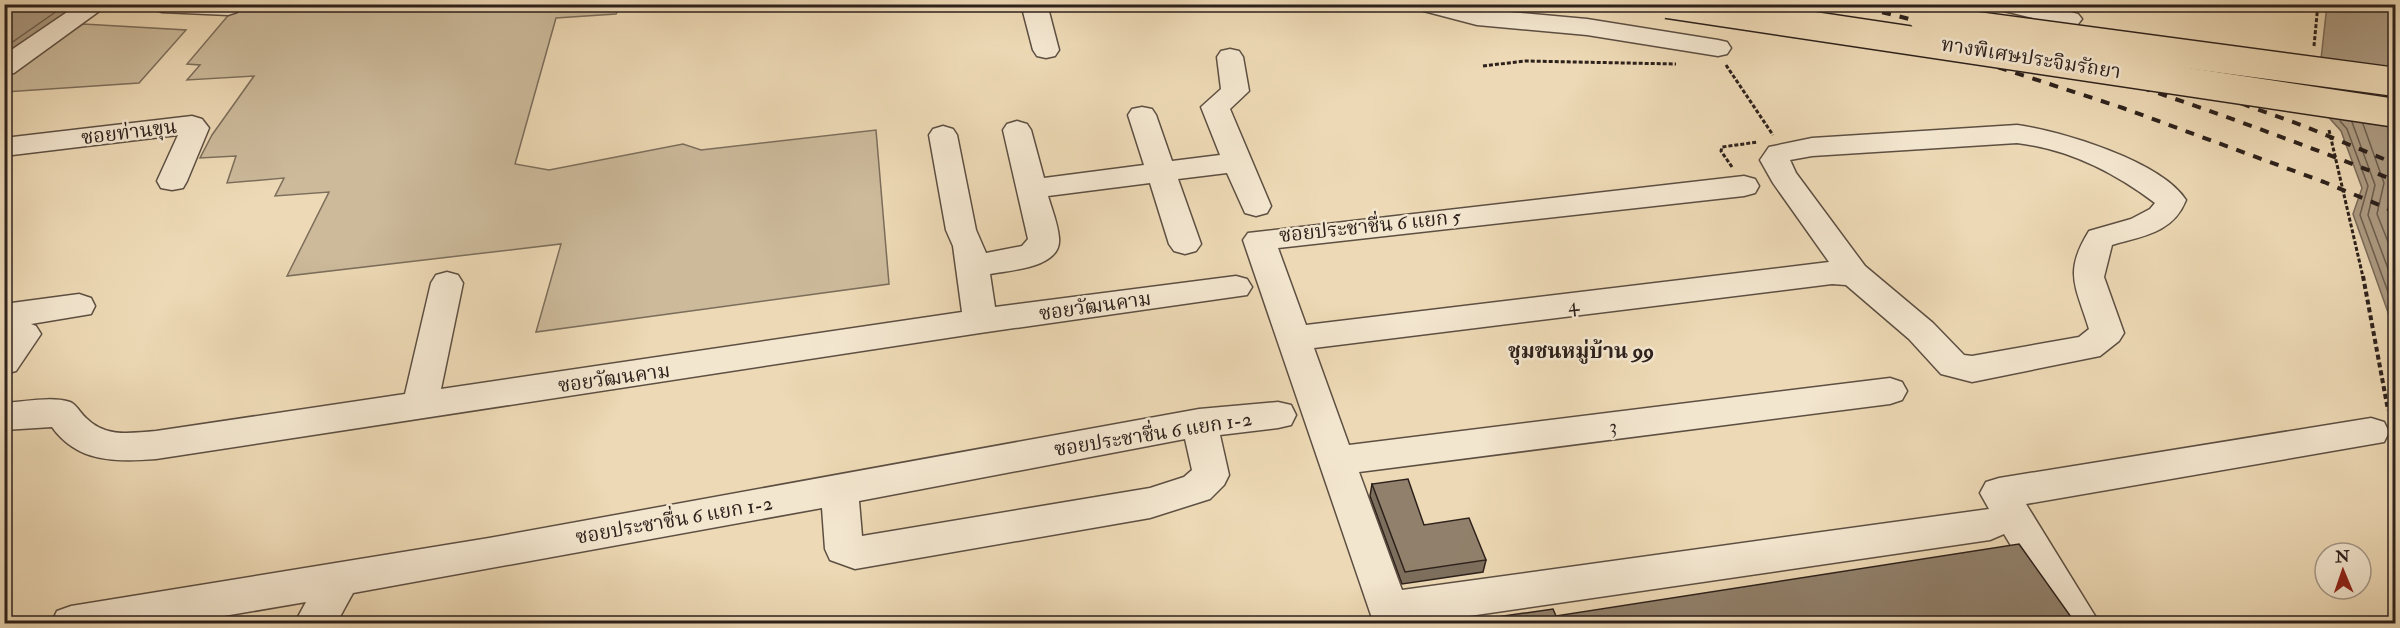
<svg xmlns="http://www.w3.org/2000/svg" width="2400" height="628" font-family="'IM FELL Double Pica','Noto Serif Thai',serif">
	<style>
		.green { fill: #ccba9b; stroke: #7c6e5c; stroke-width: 1.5 }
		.water { fill: #ac9a81; stroke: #796a59; stroke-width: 1.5 }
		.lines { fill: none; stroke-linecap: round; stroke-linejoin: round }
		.shore { stroke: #6c5e4e; stroke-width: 1.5 }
		.minor-casing { stroke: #5d4f42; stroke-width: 3 }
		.path-far1 { stroke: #2d211c; stroke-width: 3; stroke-dasharray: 4 2; stroke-linecap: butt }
		.path { stroke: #2d211c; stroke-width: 4; stroke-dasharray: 5 3; stroke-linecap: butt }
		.minor { fill: #f3e6cf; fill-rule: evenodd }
		.rail { stroke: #2d211c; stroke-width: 4; stroke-dasharray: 9 9; stroke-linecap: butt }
		.highway-bridge-casing { stroke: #2d211c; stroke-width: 31; stroke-linecap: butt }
		.highway-bridge { stroke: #edd9b5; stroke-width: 28 }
		.wall { fill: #7d6f5d; stroke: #2d211c; stroke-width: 1.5 }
		.building { fill: #91816c; stroke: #2d211c; stroke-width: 1.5 }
		.labels { text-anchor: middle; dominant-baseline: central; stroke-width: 5; stroke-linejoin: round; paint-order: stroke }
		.street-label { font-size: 20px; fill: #2d211c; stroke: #f3e6cf }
		.neighbourhood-label { font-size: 21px; font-weight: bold; fill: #2d211c; stroke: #f3e6cf }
	</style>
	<rect width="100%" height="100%" fill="#edd9b5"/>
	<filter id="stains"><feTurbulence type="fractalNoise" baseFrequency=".00333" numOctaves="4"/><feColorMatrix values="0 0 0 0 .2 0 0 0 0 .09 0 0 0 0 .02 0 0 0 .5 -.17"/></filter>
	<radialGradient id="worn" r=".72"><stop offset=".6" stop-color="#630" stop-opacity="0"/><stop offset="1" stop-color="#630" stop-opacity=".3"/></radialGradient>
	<g class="green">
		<polygon points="237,5 620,5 616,14 556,18 515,164 549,170 683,144 701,150 876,130 889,284 536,332 561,244 287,276 329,192 275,196 284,178 227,183 236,156 200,158 212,135 254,76 187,80 200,65 187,64"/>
		<polygon points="83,24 186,30 139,83 5,92 5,74"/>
	</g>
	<g class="water">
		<polygon points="11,5 77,5 5,55 4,9"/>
		<polygon points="2327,5 2395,5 2392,78 2396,86 2395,332 2353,214 2362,188 2341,131 2305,91 2320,68"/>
	</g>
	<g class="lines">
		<g class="shore">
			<polyline points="4,48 67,4"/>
			<polyline points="2340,121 2347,129 2368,186 2360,215 2396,314"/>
			<polyline points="2352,122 2375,185 2368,215 2396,290"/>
			<polyline points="2363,124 2384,183 2377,214 2396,262"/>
		</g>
		<g class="minor-casing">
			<g id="minor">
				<polygon points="79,4 109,4 14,73 4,75 4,55"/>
				<polygon points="150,4 239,4 241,7 237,12 228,15 162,12 153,9"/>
				<polygon points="1021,4 1047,4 1059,50 1055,56 1046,58 1037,56 1033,50"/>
				<polygon points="1413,4 1458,4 1477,9 1587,19 1718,40 1727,42 1731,48 1727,54 1718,56 1587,35 1477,25 1416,9"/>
				<polygon points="1993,4 2040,4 2078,14 2082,19 2078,24 2069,27 1996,9"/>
				<path d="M1230,49L1239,51L1243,57L1249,91L1230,109L1271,206L1267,213L1256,216L1245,213L1227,173L1178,179L1201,244L1196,251L1185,254L1174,251L1169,244L1150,183L1048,196C1052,210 1058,224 1059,238C1062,268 1010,270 990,274L995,307L1236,276L1247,279L1252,287L1247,295L980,333L156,459C116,462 78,463 52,427L4,430V403C24,402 51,396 70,402C77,405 80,413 86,418C106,438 130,433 156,431L405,394L431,283L436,275L447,272L458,275L463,283L441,389L962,312L953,246L946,230L929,135L933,129L943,126L953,129L957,135L976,230L986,253L1022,246L1028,239L1003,130L1007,124L1017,121L1027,124L1031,130L1044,178L1144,165L1128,115L1132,109L1142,107L1152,109L1156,115L1172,161L1220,155L1201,107L1221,89L1217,57L1221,51Z"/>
				<polygon points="192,116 202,119 209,128 187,181 183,188 172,190 161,188 157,181 178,135 4,156 4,138"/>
				<path d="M2017,125C2061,131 2161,161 2186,200C2173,233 2143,236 2112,245L2104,277L2124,333L2119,341L2100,356L1972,382L1941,374L1909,339L1846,285L1832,284L1314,348L1349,445L1890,378L1902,382L1907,391L1902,400L1890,404L1359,472L1402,590L1989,509L1980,493L1986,482L1999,478L2371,418L2384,422L2389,432L2384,442L2026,504L2100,624H2058L2004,534L1990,540L1414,624H1374L1243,240L1248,233L1744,176L1755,179L1759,186L1755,193L1744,196L1278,248L1306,325L1829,262L1773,183L1760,160L1769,147L1812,138ZM2017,143C2068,149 2114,172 2155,203L2150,209L2131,219L2089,231C2063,273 2076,286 2089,329L2079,337L1972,356L1964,355L1933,323L1865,266L1796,173L1790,160L1812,156Z"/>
				<polygon points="79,294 91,298 95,306 91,314 31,324 36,326 41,334 16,371 4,374 4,336 11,327 4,328 4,304"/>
				<path d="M1278,402L1291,405L1296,415L1291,425L1278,428L1220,435L1229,475L1224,485L1210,499L1150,518L855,569L830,560L825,549L822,508L353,593L336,624H294L306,602L177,624H51L57,611L71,606L489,538L1199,409ZM1185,439L1192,470L1184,477L1150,488L862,536L859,501Z"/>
			</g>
		</g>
		<g class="path-far1">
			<polyline points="2314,46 2318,4"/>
			<polyline points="1726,65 1773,135"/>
			<polyline points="1483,66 1525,61 1676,64"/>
			<polyline points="2329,130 2363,277"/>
			<polyline points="1732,167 1721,151 1722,147 1758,142"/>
		</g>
		<polyline class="path" points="2363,276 2388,410"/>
		<use href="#minor" class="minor"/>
		<g class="rail">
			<polyline points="1773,4 1924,43 2123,108 2324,182 2396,212"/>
			<path d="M1847,4C2036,47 2216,110 2396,181"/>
			<polyline points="2034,43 2215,94 2304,126 2396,164"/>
		</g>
		<g class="highway-bridge-casing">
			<g id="highway-bridge">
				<polyline points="1667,4 2396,113"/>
				<polyline points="1924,19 2396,82"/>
			</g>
		</g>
		<use href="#highway-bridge" class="highway-bridge"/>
	</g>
	<polygon class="wall" points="1372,484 1424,525 1486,560 1483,572 1402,584 1370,496"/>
	<g class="building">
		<polygon points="1408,479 1424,525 1469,518 1486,560 1405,572 1372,484"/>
		<polygon points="2019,544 2076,624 1448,624 1553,609 1556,616"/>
	</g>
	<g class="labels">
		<g class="street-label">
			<text transform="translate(2031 58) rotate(9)">ทางพิเศษประจิมรัถยา</text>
			<text transform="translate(129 132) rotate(-7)">ซอยท่านขุน</text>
			<text transform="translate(1370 226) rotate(-6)">ซอยประชาชื่น 6 แยก 5</text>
			<text transform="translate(1573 305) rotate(-7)">4</text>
			<text transform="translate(1095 306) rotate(-8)">ซอยวัฒนคาม</text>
			<text transform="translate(614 378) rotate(-8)">ซอยวัฒนคาม</text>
			<text transform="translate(1613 426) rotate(-7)">3</text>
			<text transform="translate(1153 434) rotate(-9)">ซอยประชาชื่น 6 แยก 1-2</text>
			<text transform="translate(674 520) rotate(-10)">ซอยประชาชื่น 6 แยก 1-2</text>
		</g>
		<g class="neighbourhood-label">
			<text x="1581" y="351">ชุมชนหมู่บ้าน 99</text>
		</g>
	</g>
	<rect width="2400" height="628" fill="none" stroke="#edd9b5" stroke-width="24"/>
	<rect x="6" y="6" width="2388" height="616" fill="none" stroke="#2d211c" stroke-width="3"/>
	<rect x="12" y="12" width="2376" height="604" fill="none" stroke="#2d211c" stroke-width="1.5"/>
	<g transform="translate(2343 571) rotate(358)"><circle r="28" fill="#f3e6cf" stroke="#a49787" stroke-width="1.5"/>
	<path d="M0-4.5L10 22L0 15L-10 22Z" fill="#8f2418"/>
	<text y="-9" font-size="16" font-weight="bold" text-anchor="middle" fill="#2d211c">N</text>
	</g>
	<rect width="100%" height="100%" filter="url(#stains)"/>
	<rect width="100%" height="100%" fill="url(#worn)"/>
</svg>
